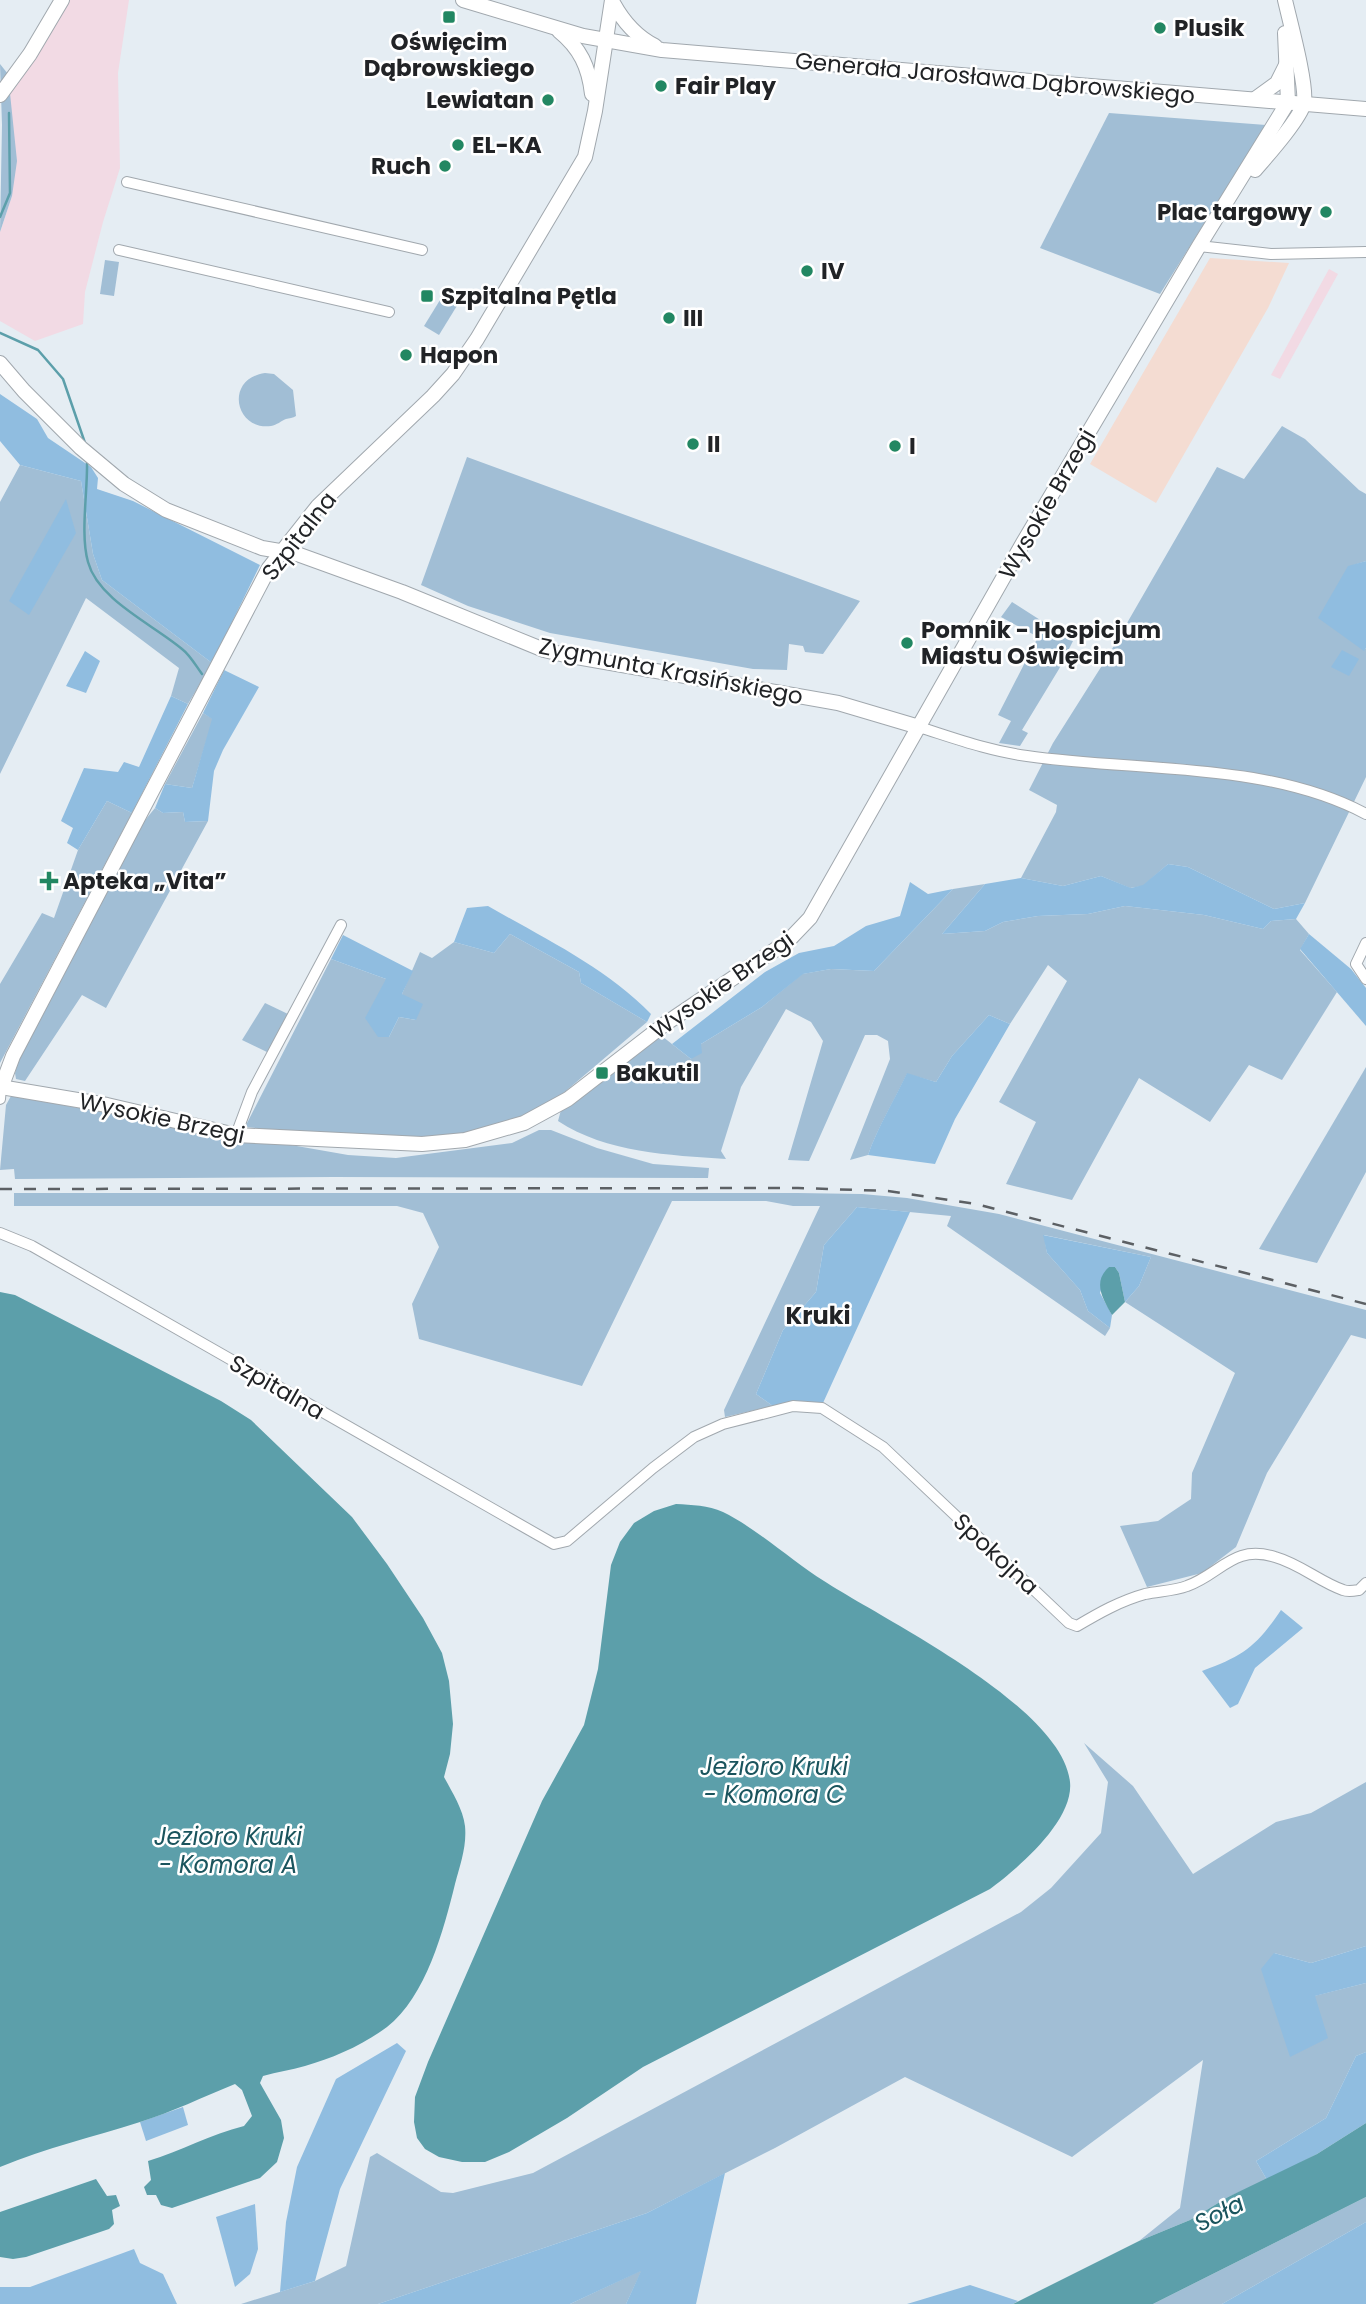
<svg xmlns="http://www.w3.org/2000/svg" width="1366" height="2304" font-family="Poppins,sans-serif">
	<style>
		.industrial { fill: #f2dae4 }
		.education { fill: #f4dcd2 }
		.green { fill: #a1bed5 }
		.forest { fill: #90bde0 }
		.water { fill: #5c9faa }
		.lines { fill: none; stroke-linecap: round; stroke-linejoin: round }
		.stream { stroke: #5c9faa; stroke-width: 2.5 }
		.street-casing { stroke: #a1a8ae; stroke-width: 12 }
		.secondary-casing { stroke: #a1a8ae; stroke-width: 16 }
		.street { stroke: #fff; stroke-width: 10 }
		.secondary { stroke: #fff; stroke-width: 14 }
		.rail { stroke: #5c6064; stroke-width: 2.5; stroke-dasharray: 12 12; stroke-linecap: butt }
		.poi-dot { fill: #228762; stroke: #fff; stroke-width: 2.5 }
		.labels { text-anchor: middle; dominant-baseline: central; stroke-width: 5; stroke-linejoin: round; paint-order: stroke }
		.poi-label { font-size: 23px; font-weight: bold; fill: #212326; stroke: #fff; text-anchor: start }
		.street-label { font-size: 23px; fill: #212326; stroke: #fff }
		.neighbourhood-label { font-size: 24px; font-weight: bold; fill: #212326; stroke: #fff }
		.water-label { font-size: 24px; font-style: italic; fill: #1a545d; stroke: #fff }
	</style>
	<rect width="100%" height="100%" fill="#e5edf3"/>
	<g class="industrial">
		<polygon points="70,0 129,0 118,73 120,168 103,222 85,292 83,324 35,341 0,321 0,232 12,196 9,87 51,33"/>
		<polygon points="1329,269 1338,274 1280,379 1271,375"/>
	</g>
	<polygon class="education" points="1210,258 1289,263 1268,308 1156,503 1090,464"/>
	<g class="green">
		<polygon points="0,64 8,74 17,161 12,196 0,232 2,125"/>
		<polygon points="1109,113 1266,125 1160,294 1040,248"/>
		<polygon points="105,260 119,262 114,296 100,294"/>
		<polygon points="448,287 463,296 439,335 424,326"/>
		<path d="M265,373L274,374L293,390L296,416C293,418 289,418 286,419C281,421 277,425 271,426C235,431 224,379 265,373Z"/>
		<polygon points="1282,426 1305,439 1359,490 1366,494 1366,561 1348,567 1364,650 1366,648 1366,777 1305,903 1274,909 1188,867 1168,864 1143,886 1130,888 1101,876 1063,886 1021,878 1056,812 1057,805 1029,790 1053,743 1108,656 1217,467 1244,479"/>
		<polygon points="467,457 860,601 823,654 805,652 803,646 789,644 787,670 753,669 550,633 468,606 421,585"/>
		<polygon points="20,465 81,481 93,554 102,580 212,663 188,704 171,696 179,668 86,598 0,774 0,502"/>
		<polygon points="1012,602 1073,641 1059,669 1022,730 1028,733 1020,746 999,743 1011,721 998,715 1038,637 1001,617"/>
		<polygon points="203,713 213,719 192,788 165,784"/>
		<polygon points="107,801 132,813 0,1063 0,984 42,913 54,918 78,850"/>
		<polygon points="155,808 163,813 183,812 185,822 208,821 106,1008 82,995 25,1081 16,1079 15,1073 20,1055 137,830"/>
		<path d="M985,884L942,934L985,931L1003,922L1038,916L1088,914L1125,906L1204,915L1263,929L1271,921L1296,919L1309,934L1300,950L1337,992L1282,1080L1249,1065L1210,1122L1139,1078L1072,1200L1006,1184L1036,1122L999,1102L1067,981L1048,965L1010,1024L989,1015L952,1056L936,1082L907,1074C894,1101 878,1127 868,1155L850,1160L890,1059L888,1041L877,1035H865L809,1161L788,1160L823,1041L811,1022L786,1009L741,1087L721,1151L726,1159C669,1155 607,1153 558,1121L561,1110L658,1033L691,1059L701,1044L762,1007L802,974L831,969L874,971L953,889Z"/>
		<polygon points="510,934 579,972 581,983 647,1022 527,1124 435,1146 245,1127 331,959 386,979 389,1037 399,1017 416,1020 402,994 420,952 432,958 454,942 494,953"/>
		<polygon points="265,1003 288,1014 269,1053 242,1040"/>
		<polygon points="1366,1067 1366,1172 1317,1263 1259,1249"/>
		<polygon points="11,1096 348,1155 396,1158 512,1143 539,1130 551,1130 597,1148 653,1164 709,1168 708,1178 333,1177 15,1179 14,1169 0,1170 6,1105"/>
		<polygon points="14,1193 798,1193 862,1194 907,1198 999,1214 1366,1310 1366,1339 1351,1335 1267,1473 1236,1547 1202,1573 1147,1587 1120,1526 1158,1521 1191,1499 1192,1473 1235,1373 1125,1302 1139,1286 1151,1257 1044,1235 1047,1253 1080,1290 1088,1311 1110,1328 1105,1336 947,1226 951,1216 857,1207 824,1245 816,1292 783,1330 756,1394 773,1406 725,1417 724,1410 820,1206 793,1206 766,1201 672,1201 582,1386 419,1339 412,1304 439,1247 423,1213 397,1206 14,1206"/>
		<polygon points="1084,1743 1133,1786 1193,1874 1276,1822 1311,1813 1366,1782 1366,1946 1311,1963 1274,1953 1314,1996 1366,1983 1366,2052 1356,2056 1326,2118 1256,2161 1267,2180 1228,2197 1190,2220 1139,2241 1180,2208 1203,2060 1072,2157 905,2077 775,2148 647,2213 378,2304 241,2304 315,2281 346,2266 370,2157 377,2153 441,2192 453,2193 533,2173 1021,1912 1051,1888 1101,1833 1108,1782"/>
		<polygon points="1366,2197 1366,2222 1222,2304 1153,2304"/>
		<polygon points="642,2270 626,2304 570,2304"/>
	</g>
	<g class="forest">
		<polygon points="0,394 37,419 48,438 91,467 98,478 97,489 133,501 260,565 212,663 102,580 93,554 81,481 20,465 0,441"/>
		<polygon points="66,499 76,533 29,615 9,601"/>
		<polygon points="1366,561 1366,648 1364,651 1318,618 1348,566"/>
		<polygon points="1342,650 1359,659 1349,676 1331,667"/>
		<polygon points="85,651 100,661 86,693 66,686"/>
		<polygon points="224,670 259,687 223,750 214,771 208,821 185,822 183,812 163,813 155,808 165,784 192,788 212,719 203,713"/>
		<polygon points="171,696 188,704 132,813 107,801 78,850 67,843 73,828 61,821 84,768 118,772 124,762 139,767"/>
		<polygon points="1168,864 1188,867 1274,909 1305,903 1296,919 1271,921 1263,929 1204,915 1125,906 1088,914 1038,916 1003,922 985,931 942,934 985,884 1021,878 1063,886 1101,876 1131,888 1143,885"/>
		<polygon points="910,882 928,894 953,889 874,971 831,969 803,974 762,1007 701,1044 702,1053 691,1059 672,1044 765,972 799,953 834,946 866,926 900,916"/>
		<path d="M488,906C545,939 605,967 651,1014L647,1022L581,983L579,972L510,934L494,953L454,942L467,908Z"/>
		<polygon points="1309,934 1351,969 1366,988 1366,1026 1300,949"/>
		<polygon points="343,935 413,971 402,994 423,1004 416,1020 399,1017 389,1037 378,1037 365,1018 386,979 331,959"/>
		<path d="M989,1015L1010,1024L955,1119L935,1164L868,1155C878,1126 894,1101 907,1073L936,1082L952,1056Z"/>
		<polygon points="857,1207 910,1212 823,1403 794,1401 773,1406 756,1394 783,1330 816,1292 824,1245"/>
		<polygon points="1043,1235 1151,1257 1139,1286 1125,1302 1119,1273 1115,1267 1109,1267 1100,1293 1112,1315 1110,1328 1088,1311 1080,1290 1047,1253"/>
		<path d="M1281,1610L1303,1628L1255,1668L1238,1704L1230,1708L1202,1671C1243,1656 1256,1647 1281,1610Z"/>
		<polygon points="1366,1946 1366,1983 1315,1996 1328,2038 1290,2057 1261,1969 1274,1953 1311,1963"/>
		<polygon points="397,2043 406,2051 340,2189 315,2281 280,2292 286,2222 297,2167 336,2079"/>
		<polygon points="1366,2052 1366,2123 1317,2154 1267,2180 1256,2161 1326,2118 1356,2056"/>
		<polygon points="183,2107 188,2125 146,2141 140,2122"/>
		<polygon points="725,2173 696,2304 626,2304 641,2271 570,2304 378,2304 647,2213"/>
		<polygon points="255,2204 258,2249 250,2274 235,2287 216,2217"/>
		<polygon points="1366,2222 1366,2304 1222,2304"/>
		<polygon points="134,2249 140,2263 163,2274 177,2304 0,2304 0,2287 30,2287"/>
		<polygon points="970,2285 1018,2301 1013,2304 907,2304"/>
	</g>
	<g class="water">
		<path d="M1109,1267H1115L1119,1273L1125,1302L1112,1315C1103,1299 1092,1282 1109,1267Z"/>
		<path d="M0,1292L15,1295L221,1401L251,1420L352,1517L387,1564L423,1618L442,1653L449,1681L453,1724L450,1754L444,1777C452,1792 463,1809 465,1826C467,1846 460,1865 455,1884C444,1929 426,1997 387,2027C363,2045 333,2058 305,2066C291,2070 277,2072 263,2076L260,2083L281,2120L284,2138L277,2162L260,2178L172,2208L161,2205L156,2195H147L144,2187L151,2180L148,2161C181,2151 211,2134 244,2126L252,2116L242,2090L235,2084C203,2097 172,2112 140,2122C93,2137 46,2148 0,2167Z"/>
		<path d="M676,1504C692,1505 708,1505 723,1512C756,1528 792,1561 824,1581C884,1620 1062,1706 1070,1782C1074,1821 1018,1868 990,1889L643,2067L567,2118L509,2152L485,2162H462L439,2157L425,2149L417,2138L414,2122L415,2097L428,2062L542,1801L584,1725L598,1669L611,1565L620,1542L634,1523L654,1511Z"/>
		<polygon points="1366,2123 1366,2197 1153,2304 1013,2304 1139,2241 1190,2220 1228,2197 1317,2154"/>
		<polygon points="96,2179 107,2196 116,2195 120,2206 112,2210 114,2224 109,2229 26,2257 13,2259 0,2257 0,2212"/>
	</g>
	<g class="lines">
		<g class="stream">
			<polyline points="0,217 10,193 9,113"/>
			<polyline points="0,333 38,350 63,379 85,443"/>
			<path d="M87,460C88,490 80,534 88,562C98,600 154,625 182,649C190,655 196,666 202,674"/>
		</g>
		<g class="street-casing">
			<g id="street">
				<polyline points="127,182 422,250"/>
				<polyline points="1199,246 1271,254 1366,252"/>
				<polyline points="119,250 389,312"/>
				<path d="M919,727C954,738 989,751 1027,756C1136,772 1267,761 1366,814"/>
				<polyline points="1366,943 1356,964 1366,979"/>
				<polyline points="0,1099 1,1088"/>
				<polyline points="236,1135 252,1092 341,925"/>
				<path d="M0,1233L32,1246L554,1544L567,1541L653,1468L694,1437L723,1424L793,1406L822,1408L883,1447L1069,1623L1077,1626C1099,1613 1120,1601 1145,1594C1159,1591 1174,1591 1187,1586C1221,1574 1233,1544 1275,1557C1300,1564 1320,1582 1343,1590C1348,1592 1353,1591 1359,1590L1366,1583"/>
			</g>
		</g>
		<g class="secondary-casing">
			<g id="secondary">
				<polyline points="463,0 583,36 662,50 1366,109"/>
				<path d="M612,1C622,20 635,36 655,46"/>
				<path d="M559,31C580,48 589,67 592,94"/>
				<polyline points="1285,33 1288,102"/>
				<polyline points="0,95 30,54 62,0"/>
				<polyline points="1255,99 1277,83 1286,65"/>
				<path d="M1255,170C1267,156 1300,119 1304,103C1307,84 1290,22 1285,0"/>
				<polyline points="0,363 24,391 81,448 124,484 166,510 262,548 297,554 402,592 544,650 565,655 838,703 919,727"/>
				<polyline points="0,1087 107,1105 236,1135 422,1144 465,1140 524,1123 568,1099 665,1024 788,941 810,918 1023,543 1199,246 1288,102"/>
				<polyline points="1,1088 13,1056 269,568 318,506 433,396 453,374 477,339 585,157 595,111 612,0"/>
			</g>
		</g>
		<use href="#street" class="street"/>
		<use href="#secondary" class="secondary"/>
		<polyline class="rail" points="0,1189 798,1188 888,1191 976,1204 1366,1304"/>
	</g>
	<g class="poi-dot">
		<rect x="442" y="10" width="14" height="14" rx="3.5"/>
		<circle cx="1160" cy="28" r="7"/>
		<circle cx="661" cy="86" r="7"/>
		<circle cx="548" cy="100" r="7"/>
		<circle cx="458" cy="145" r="7"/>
		<circle cx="445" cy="166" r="7"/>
		<circle cx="1326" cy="212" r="7"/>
		<circle cx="807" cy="271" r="7"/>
		<rect x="420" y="289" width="14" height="14" rx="3.5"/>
		<circle cx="669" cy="318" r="7"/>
		<circle cx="406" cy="355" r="7"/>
		<circle cx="693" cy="444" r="7"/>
		<circle cx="895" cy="446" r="7"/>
		<circle cx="907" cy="643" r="7"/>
		<path d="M45.5 870.5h7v7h7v7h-7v7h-7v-7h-7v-7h7z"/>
		<rect x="595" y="1066" width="14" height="14" rx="3.5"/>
	</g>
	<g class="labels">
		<g class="poi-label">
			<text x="1174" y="28">Plusik</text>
			<text x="449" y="42" text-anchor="middle">Oświęcim<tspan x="449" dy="26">Dąbrowskiego</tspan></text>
			<text x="675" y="86">Fair Play</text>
			<text x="534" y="100" text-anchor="end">Lewiatan</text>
			<text x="472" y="145">EL-KA</text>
			<text x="431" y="166" text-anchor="end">Ruch</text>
			<text x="1312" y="212" text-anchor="end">Plac targowy</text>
			<text x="821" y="271">IV</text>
			<text x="441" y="296">Szpitalna Pętla</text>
			<text x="683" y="318">III</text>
			<text x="420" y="355">Hapon</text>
			<text x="707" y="444">II</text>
			<text x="909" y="446">I</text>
			<text x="921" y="630">Pomnik - Hospicjum<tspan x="921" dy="26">Miastu Oświęcim</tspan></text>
			<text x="63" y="881">Apteka „Vita”</text>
			<text x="616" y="1073">Bakutil</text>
		</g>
		<g class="street-label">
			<text transform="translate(995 78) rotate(5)">Generała Jarosława Dąbrowskiego</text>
			<text transform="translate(1047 504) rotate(-60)">Wysokie Brzegi</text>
			<text transform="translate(299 536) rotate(-52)">Szpitalna</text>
			<text transform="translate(671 671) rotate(11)">Zygmunta Krasińskiego</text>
			<text transform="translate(722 985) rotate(-35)">Wysokie Brzegi</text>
			<text transform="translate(162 1118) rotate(12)">Wysokie Brzegi</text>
			<text transform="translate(277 1387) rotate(30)">Szpitalna</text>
			<text transform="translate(996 1554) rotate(43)">Spokojna</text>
		</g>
		<g class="neighbourhood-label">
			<text x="818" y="1315">Kruki</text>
		</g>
		<g class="water-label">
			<text x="774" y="1766">Jezioro Kruki<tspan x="774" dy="28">- Komora C</tspan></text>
			<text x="228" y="1836">Jezioro Kruki<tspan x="228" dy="28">- Komora A</tspan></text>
			<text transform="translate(1219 2213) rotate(-27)">Soła</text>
		</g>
	</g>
</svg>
